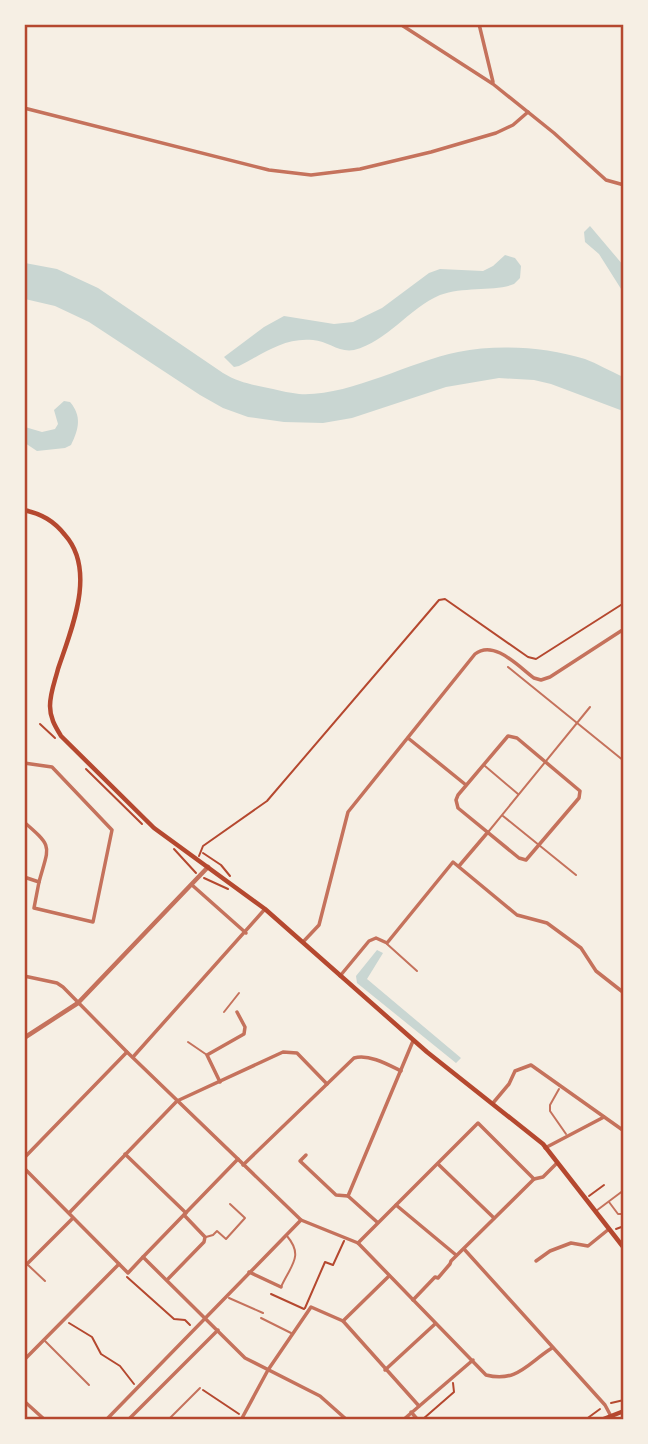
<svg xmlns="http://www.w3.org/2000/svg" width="648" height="1444" font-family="'PT Serif',serif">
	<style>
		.water { fill: #c9d6d2 }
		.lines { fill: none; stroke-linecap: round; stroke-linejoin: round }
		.path { stroke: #b5482f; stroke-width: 2 }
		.service { stroke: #c5725c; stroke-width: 2 }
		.minor { stroke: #c5725c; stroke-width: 3.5 }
		.tertiary { stroke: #c5725c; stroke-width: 4.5 }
		.secondary { stroke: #b5482f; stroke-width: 4.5 }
		.neatline { fill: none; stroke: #b5482f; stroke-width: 2.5 }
	</style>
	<rect width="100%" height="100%" fill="#f6efe4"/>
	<g class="water">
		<polygon points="590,226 623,265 623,292 599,254 585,242 584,232"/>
		<path d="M505,255L515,258L521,266L520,278L514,284C495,292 464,286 440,295C409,308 387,342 354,350C339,353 328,341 313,340C284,337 263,354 239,366L234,367L224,357L264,327L284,316L334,324L353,322L382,308L429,273L440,269L483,271L493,266Z"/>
		<path d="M25,263L57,269L98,288L223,373C239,383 255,385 273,389C281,391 291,393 299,394C349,397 408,362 458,352C498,344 546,347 585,359C598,364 610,371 623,377V411L551,384L534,380L499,378L446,387L352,418L323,423L284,422L248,417L223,408L200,395L89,322L55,306L25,299Z"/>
		<path d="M64,401L70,402C82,416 79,429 71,445L65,448L37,451L25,443V427L42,432L55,429L58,424L54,410Z"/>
		<polygon points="377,950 383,953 367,979 461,1058 456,1063 357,983 356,976"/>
	</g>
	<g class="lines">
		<g class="path">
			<polyline points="40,724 55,738"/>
			<polyline points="86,769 142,824"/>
			<polyline points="174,849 196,873"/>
			<polyline points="203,853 221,865 230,876"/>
			<polyline points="199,856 203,846 267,801 439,600 445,599 528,657 536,659 624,603"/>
			<polyline points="204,878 228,889"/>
			<polyline points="589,1196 604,1185"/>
			<polyline points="616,1229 624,1226"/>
			<polyline points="127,1277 174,1319 185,1320 190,1325"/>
			<polyline points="271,1294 304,1309"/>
			<polyline points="305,1308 325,1262 333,1265 344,1241"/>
			<polyline points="69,1323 92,1337 101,1354 120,1366 134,1384"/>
			<polyline points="203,1390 239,1414"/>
			<polyline points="611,1403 624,1400"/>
			<polyline points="423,1419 454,1392 453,1383"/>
			<polyline points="585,1420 600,1409"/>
		</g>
		<g class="service">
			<polyline points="508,667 624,761"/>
			<polyline points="485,766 518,794"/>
			<polyline points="503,816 576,875"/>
			<polyline points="489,831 590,707"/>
			<polyline points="387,944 417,971"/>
			<polyline points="224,1012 239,993"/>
			<polyline points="188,1042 207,1055"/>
			<polyline points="559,1089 550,1105 550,1111 566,1134"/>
			<polyline points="609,1202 618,1214 624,1214"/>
			<polyline points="596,1211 624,1190"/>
			<polyline points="206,1237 213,1235 217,1231 226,1239 245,1218 230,1204"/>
			<polyline points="28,1265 45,1281"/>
			<path d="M281,1287C291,1265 304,1256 287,1236"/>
			<polyline points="229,1298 263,1313"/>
			<polyline points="261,1318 291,1333"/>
			<polyline points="45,1341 89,1385"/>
			<polyline points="168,1420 200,1388"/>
		</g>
		<g class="minor">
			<polyline points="400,24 493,84 554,133 606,180 624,185"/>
			<polyline points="479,24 493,82"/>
			<polyline points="24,108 269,170 311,175 360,169 431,152 496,133 513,125 528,112"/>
			<polygon points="508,736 517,738 580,791 579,798 526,860 519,858 458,808 456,800 458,795"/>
			<polyline points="408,738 466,785"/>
			<polyline points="24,763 52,767 112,830 93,922 34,908 39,882 24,877"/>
			<path d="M24,822C54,848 49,845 39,882"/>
			<polyline points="459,866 488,832"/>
			<polyline points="192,885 246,933"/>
			<path d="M303,942L319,925L348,812L475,654C494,639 519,667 534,678L541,680L550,677L624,629"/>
			<path d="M24,976L57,983L63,987L127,1052L301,1220L358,1243L486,1375C517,1383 528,1363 552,1348"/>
			<polyline points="340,976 369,941 376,938 387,943 453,862 517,915 547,923 581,948 596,971 624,993"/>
			<polyline points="133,1057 265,909"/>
			<polyline points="220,1082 207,1055 244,1034 245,1027 237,1012"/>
			<polyline points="493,1103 509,1084 515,1071 531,1065 624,1131"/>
			<polyline points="545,1148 604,1117"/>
			<polyline points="125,1154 186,1213"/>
			<polyline points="306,1155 300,1161 336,1195 348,1196"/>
			<polyline points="24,1158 127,1052"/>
			<polyline points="438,1164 494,1218"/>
			<path d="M243,1165L354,1058C369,1054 387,1064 401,1071"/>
			<polyline points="24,1168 128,1273 143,1257 245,1358 320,1396 347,1420"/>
			<polyline points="396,1205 456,1255"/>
			<polyline points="70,1212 177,1101 283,1052 297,1053 327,1084"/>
			<polyline points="377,1222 348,1196 413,1041"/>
			<polyline points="358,1243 478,1123 534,1179"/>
			<polyline points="464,1249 605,1405 613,1420"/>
			<polyline points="143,1257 238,1159"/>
			<polyline points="536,1261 550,1251 571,1243 588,1246 609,1229"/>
			<polyline points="24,1267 72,1219"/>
			<polyline points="249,1272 281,1287"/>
			<polyline points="167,1280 204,1242 205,1237 184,1215"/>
			<polyline points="413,1300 435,1277 438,1278 450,1264 451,1261 534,1179 543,1177 557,1163"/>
			<polyline points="343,1321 389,1276"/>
			<polyline points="24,1360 119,1264"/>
			<polyline points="385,1370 435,1324"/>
			<polyline points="24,1401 45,1420"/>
			<polyline points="411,1412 418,1420"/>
			<polyline points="106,1420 301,1220"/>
			<polyline points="128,1420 218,1330"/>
			<polyline points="241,1420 268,1370 311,1307 343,1321 419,1406"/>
			<polyline points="403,1420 473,1360"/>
		</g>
		<polyline class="tertiary" points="24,1038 78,1003 208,867"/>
		<g class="secondary">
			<path d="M24,510C42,514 54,521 65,535C97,571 71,630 58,669C55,681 50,693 50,706C50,718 55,726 61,736L154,828L265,909L427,1052L543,1144L624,1248"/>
			<polyline points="601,1420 624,1411"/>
			<polyline points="621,1420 624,1419"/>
		</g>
	</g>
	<rect width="648" height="1444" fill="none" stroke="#f6efe4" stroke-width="52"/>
	<rect x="26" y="26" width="596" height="1392" class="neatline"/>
</svg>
